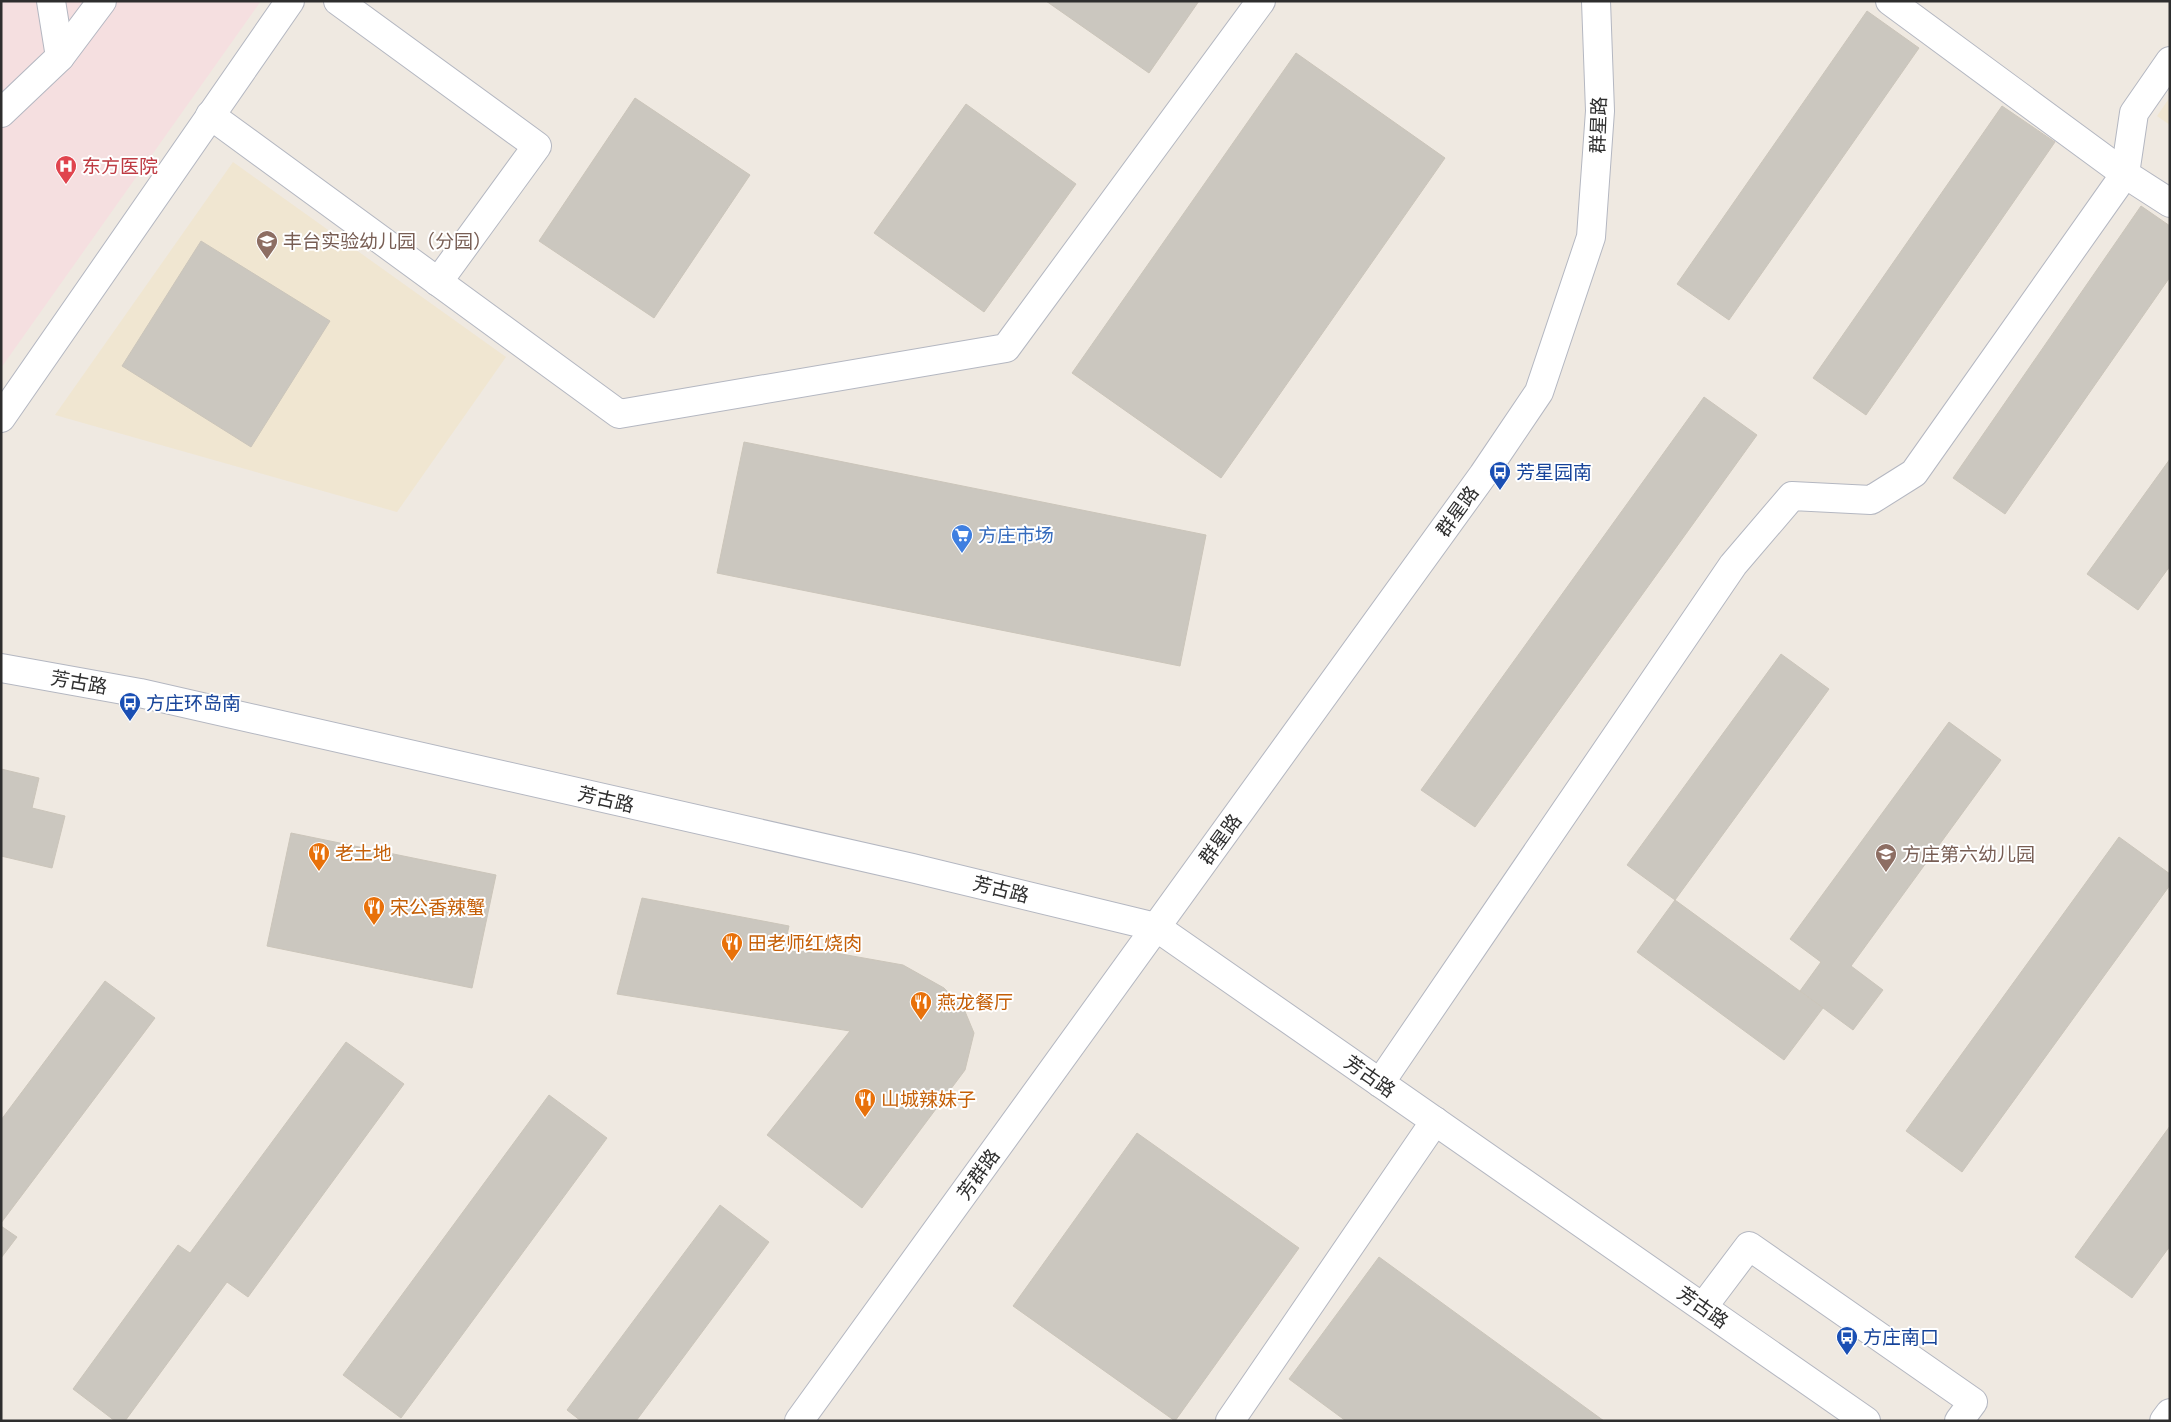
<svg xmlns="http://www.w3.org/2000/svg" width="2171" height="1422" font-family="Mulish,'Noto Sans SC',sans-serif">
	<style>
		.education { fill: #f0e6d1 }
		.medical { fill: #f5dfe0 }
		.building { fill: #cbc7bf; stroke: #cbc5ba }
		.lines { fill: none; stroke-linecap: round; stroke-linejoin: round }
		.minor-casing { stroke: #b4b7c1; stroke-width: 30 }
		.minor { stroke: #fff; stroke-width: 28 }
		.labels { text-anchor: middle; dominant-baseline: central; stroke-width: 4; stroke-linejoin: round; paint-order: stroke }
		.street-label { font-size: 19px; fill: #2e2e2e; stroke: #fff }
		.health-label { font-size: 19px; fill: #be3a42; stroke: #fff; text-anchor: start }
		.education-label { font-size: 19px; fill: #785e54; stroke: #fff; text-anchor: start }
		.transit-label { font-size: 19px; fill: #164399; stroke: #fff; text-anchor: start }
		.shop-label { font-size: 19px; fill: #366cbe; stroke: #fff; text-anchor: start }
		.food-label { font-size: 19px; fill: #c56008; stroke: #fff; text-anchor: start }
	</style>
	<rect width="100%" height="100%" fill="#efe9e1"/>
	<g class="education">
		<polygon points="2170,97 2170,125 2157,116"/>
		<polygon points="233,162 506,357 397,512 55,415"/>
	</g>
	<polygon class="medical" points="1,1 261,1 1,368"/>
	<g class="building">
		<polygon points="1046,1 1199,1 1149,73"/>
		<polygon points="1867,11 1919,48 1729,320 1677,284"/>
		<polygon points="1296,53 1445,158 1221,478 1072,373"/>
		<polygon points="635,98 750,175 654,318 539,241"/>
		<polygon points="966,104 1076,184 984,312 874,233"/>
		<polygon points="2002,106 2055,142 1866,415 1813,378"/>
		<polygon points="2141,206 2170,226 2170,277 2005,514 1953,478"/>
		<polygon points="201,241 330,321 251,447 122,366"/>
		<polygon points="1704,397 1757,435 1475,827 1421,790"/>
		<polygon points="744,442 1206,535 1180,666 717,573"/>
		<polygon points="2170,459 2170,566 2138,610 2087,574"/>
		<polygon points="1781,654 1829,689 1675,900 1627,865"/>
		<polygon points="1949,722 2001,760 1851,966 1883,990 1853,1030 1800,991 1821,962 1790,939"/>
		<polygon points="1,769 39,778 32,808 65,816 52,868 1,856"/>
		<polygon points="291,833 496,875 472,988 267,946"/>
		<polygon points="2119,837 2170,874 2170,885 1962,1172 1906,1131"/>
		<polygon points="642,898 789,926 785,944 903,965 944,988 964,1009 974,1033 965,1070 862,1208 767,1135 850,1031 617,994"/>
		<polygon points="1675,900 1823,1008 1784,1060 1637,952"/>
		<polygon points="105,981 155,1018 1,1223 1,1120"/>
		<polygon points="346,1042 404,1084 248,1297 227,1282 125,1421 115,1421 73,1389 178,1245 190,1253"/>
		<polygon points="549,1095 607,1138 401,1418 343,1375"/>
		<polygon points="2170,1126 2170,1246 2132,1298 2075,1257"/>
		<polygon points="1137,1133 1299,1248 1175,1421 1013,1306"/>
		<polygon points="720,1205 769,1242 636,1421 581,1421 567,1410"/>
		<polygon points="1,1226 17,1237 1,1258"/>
		<polygon points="1379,1257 1604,1421 1346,1421 1289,1379"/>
	</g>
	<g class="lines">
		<g class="minor-casing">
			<g id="minor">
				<polyline points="51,1 60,57"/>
				<polyline points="338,1 537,146 438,282"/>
				<polyline points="2170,61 2134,113 2125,174 2170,203"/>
				<polyline points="1,113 60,57 102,1"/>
				<polyline points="210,115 619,414 1006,348 1261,1"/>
				<polyline points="1,418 290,1"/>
				<polyline points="1,668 140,693 912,868 1156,927 1866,1421"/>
				<polyline points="1380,1083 1733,565 1792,496 1871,500 1914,473 2125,174 1890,1"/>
				<polyline points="1703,1307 1749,1246 1973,1402 1959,1421"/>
				<polyline points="799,1421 1483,475 1539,392 1591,237 1600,111 1596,1"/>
				<polyline points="1230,1421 1435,1121"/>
				<polyline points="2164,1421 2170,1413"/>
			</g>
		</g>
		<use href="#minor" class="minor"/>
	</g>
	<defs>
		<g id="hospital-pin" transform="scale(1.125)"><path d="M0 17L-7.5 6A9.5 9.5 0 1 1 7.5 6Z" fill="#e0444e" stroke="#fff"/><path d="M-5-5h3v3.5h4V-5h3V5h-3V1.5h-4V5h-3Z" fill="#fff"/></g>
		<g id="school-pin" transform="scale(1.125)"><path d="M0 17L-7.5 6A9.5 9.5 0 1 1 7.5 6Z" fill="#8d6e63" stroke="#fff"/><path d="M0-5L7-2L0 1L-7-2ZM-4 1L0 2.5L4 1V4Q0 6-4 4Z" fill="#fff"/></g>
		<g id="bus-pin" transform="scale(1.125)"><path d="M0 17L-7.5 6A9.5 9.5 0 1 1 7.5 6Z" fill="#1a4fb4" stroke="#fff"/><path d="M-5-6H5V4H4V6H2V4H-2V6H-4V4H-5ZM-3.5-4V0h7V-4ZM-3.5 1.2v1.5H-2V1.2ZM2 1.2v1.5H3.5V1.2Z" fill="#fff"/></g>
		<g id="supermarket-pin" transform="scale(1.125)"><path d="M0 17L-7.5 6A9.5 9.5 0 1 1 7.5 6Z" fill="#3f7fe0" stroke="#fff"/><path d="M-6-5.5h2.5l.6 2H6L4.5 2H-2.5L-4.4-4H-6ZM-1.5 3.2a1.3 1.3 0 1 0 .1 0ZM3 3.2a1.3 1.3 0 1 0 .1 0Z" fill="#fff"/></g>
		<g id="restaurant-pin" transform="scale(1.125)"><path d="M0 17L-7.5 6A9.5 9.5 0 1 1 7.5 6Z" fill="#e8710a" stroke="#fff"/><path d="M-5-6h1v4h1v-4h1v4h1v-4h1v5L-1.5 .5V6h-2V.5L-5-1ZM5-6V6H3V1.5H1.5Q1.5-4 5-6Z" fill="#fff"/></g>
	</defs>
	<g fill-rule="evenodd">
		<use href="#hospital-pin" x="66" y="166"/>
		<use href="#school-pin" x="267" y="241"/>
		<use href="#bus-pin" x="1500" y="472"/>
		<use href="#supermarket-pin" x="962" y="535"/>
		<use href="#bus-pin" x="130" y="703"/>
		<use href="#restaurant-pin" x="319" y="853"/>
		<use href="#school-pin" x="1886" y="854"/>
		<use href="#restaurant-pin" x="374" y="907"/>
		<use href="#restaurant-pin" x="732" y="943"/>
		<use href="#restaurant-pin" x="921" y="1002"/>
		<use href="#restaurant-pin" x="865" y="1099"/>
		<use href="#bus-pin" x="1847" y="1337"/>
	</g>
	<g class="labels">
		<g class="street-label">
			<text transform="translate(1598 125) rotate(-88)">群星路</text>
			<text transform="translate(1457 511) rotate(-54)">群星路</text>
			<text transform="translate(79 682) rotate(10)">芳古路</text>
			<text transform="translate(606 799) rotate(13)">芳古路</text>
			<text transform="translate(1220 839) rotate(-54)">群星路</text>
			<text transform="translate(1001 889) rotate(14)">芳古路</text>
			<text transform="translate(1370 1076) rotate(35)">芳古路</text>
			<text transform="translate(978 1174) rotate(-54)">芳群路</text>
			<text transform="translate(1703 1307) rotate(35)">芳古路</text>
		</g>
		<g class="health-label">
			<text x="82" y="166">东方医院</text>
		</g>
		<g class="education-label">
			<text x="283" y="241">丰台实验幼儿园（分园）</text>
			<text x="1902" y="854">方庄第六幼儿园</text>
		</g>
		<g class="transit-label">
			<text x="1516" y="472">芳星园南</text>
			<text x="146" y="703">方庄环岛南</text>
			<text x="1863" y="1337">方庄南口</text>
		</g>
		<g class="shop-label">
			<text x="978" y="535">方庄市场</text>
		</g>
		<g class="food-label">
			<text x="335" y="853">老土地</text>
			<text x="390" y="907">宋公香辣蟹</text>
			<text x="748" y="943">田老师红烧肉</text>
			<text x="937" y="1002">燕龙餐厅</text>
			<text x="881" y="1099">山城辣妹子</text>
		</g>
	</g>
	<rect width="2171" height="1422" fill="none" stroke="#2e2e2e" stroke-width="5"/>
</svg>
